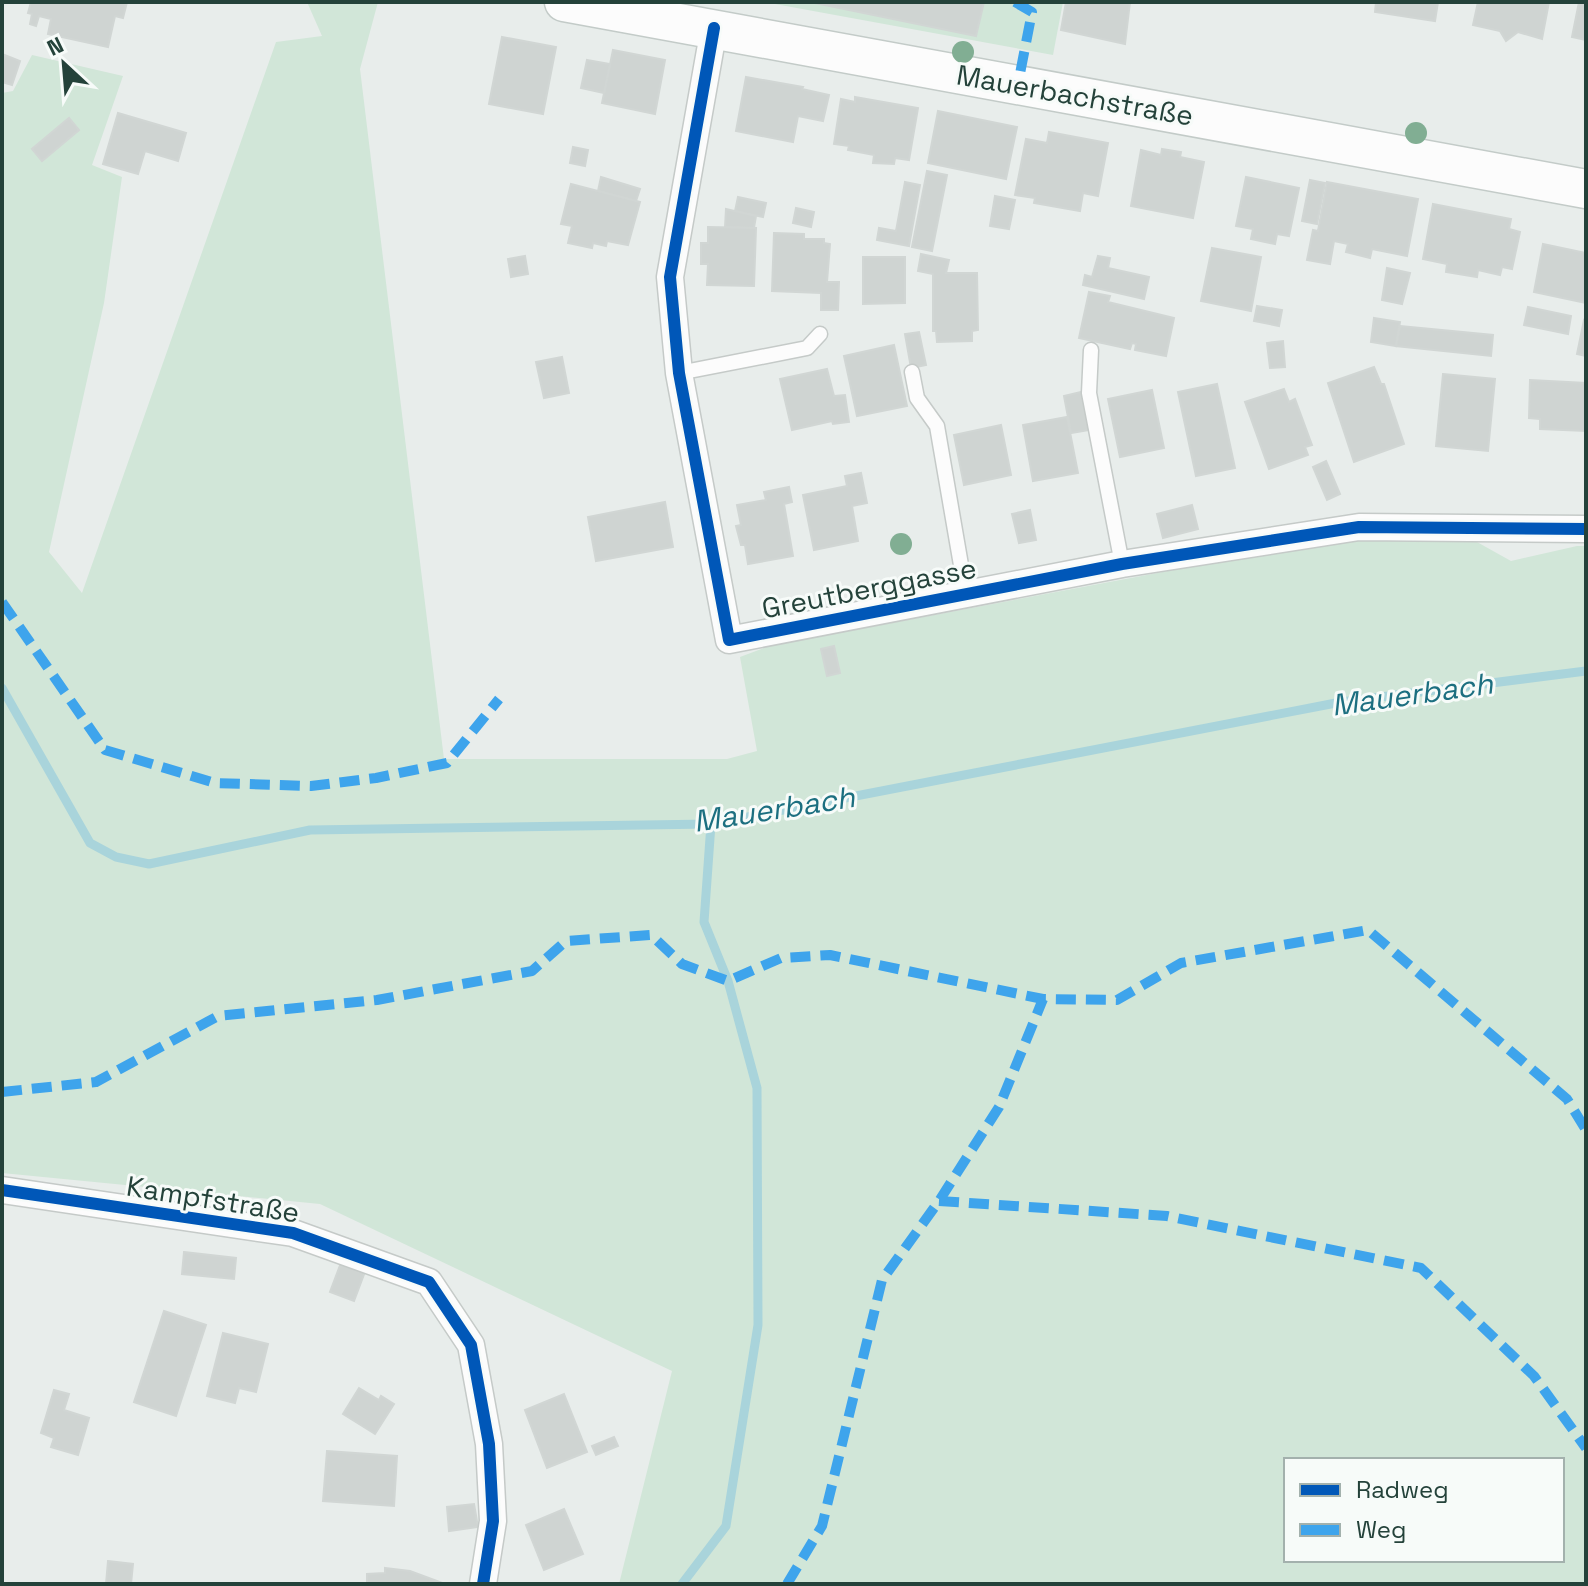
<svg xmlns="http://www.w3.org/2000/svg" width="1588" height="1586" font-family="'Space Grotesk',sans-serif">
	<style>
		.green { fill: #d1e6d8; fill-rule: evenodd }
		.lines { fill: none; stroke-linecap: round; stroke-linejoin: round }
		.stream { stroke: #a9d4db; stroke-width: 9 }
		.building { fill: #cfd4d2; stroke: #d1d6d4; stroke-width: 2 }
		.service-casing { stroke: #c5cac8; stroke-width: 17 }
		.minor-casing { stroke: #c5cac8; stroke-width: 29 }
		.secondary-casing { stroke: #c3cbc8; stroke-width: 41 }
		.service { stroke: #fcfcfc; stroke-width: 14 }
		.minor { stroke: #fcfcfc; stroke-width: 26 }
		.secondary { stroke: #fcfcfc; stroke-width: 38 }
		.quiet { stroke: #3ea4ec; stroke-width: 10; stroke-dasharray: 20 10; stroke-linecap: butt }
		.cycleway-casing { stroke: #f7fbf9; stroke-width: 17 }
		.cycleway { stroke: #0057b8; stroke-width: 12 }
		.tree { fill: #81ae93 }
		.labels { text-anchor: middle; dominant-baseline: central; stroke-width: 6; stroke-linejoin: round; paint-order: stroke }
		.street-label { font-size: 28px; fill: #24423a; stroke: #f7fbf9 }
		.water-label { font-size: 30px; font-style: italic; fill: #1c6f80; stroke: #f7fbf9 }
	</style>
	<rect width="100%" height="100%" fill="#e8edeb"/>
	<g class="green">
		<path d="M307,2H378L360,69L444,759H727L757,751L740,657L769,646L1354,536L1468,537L1511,561L1577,546H1586V1584H619L672,1371L320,1204L2,1173V93L13,91L32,55L123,76L92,165L122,177L104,303L49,552L82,593L276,42L322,36ZM1286,1460H1562V1560H1286Z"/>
		<polygon points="764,2 1063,2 1053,55"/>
	</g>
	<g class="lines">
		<g class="stream">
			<polyline points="2,688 90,843 116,857 149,864 310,830 711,824 1341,702 1586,671"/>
			<polyline points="682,1584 726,1526 758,1325 757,1088 728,981 704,922 711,824"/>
		</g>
	</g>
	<g class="building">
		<polygon points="31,2 127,2 123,18 115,16 108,47 48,34 51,19 39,16 36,26 30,24 32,14 28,13"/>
		<polygon points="810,2 984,2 976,36"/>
		<polygon points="1066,2 1130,2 1125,44 1061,30"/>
		<polygon points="1376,2 1438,2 1435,21 1375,12"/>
		<polygon points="1478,2 1549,2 1542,39 1518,32 1506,41 1500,31 1473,25"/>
		<polygon points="1579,2 1586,2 1586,40 1572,37"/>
		<polygon points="502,37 556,47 543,114 489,104"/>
		<polygon points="613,50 665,60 655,114 602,103"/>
		<polygon points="2,54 20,61 12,85 2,82"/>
		<polygon points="587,60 610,64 604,93 581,88"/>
		<polygon points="746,77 803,87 802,89 829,95 823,121 798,116 793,142 736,131"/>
		<polygon points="855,97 918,108 909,160 895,158 894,164 873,163 874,155 848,150 849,146 834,144 841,99 855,102"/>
		<polygon points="938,111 1017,127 1006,179 928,163"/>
		<polygon points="118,113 186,133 178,161 145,151 138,174 103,164"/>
		<polygon points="69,118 79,130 42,161 32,149"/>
		<polygon points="1049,132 1108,143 1098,196 1083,193 1080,211 1034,203 1035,198 1015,195 1026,139 1047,143"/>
		<polygon points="573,147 588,150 585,166 570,163"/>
		<polygon points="1162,149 1181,152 1180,157 1204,162 1193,218 1131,206 1141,150 1161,155"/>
		<polygon points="927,171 947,175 932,251 912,247"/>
		<polygon points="601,177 640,189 636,201 598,191"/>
		<polygon points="1246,177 1299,188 1289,236 1277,234 1275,244 1251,239 1253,229 1236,226"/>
		<polygon points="1310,180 1325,183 1317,224 1302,221"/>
		<polygon points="905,182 920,185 909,246 877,240 879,228 896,231"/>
		<polygon points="1327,182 1418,199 1407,256 1372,249 1370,258 1346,252 1348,244 1334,241 1330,264 1307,260 1313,230 1318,231"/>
		<polygon points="571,184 640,202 628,245 607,241 606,246 593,243 592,248 568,243 572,226 561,224"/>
		<polygon points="995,196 1015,200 1009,229 990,226"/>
		<polygon points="738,197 766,203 763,217 735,211"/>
		<polygon points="1433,204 1511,219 1509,229 1520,232 1512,269 1502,267 1500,275 1478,270 1477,277 1446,272 1447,264 1423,259"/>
		<polygon points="796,208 814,212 811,227 793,223"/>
		<polygon points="726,209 756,216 754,228 725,227"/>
		<polygon points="708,227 756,228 754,286 707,285 708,264 701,264 701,243 708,243"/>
		<polygon points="774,233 804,234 804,239 824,239 824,243 830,244 827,282 839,282 838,310 821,310 821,293 772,291"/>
		<polygon points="1543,244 1586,253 1586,303 1534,292"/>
		<polygon points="1212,248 1261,257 1251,311 1201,301"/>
		<polygon points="921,254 949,260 946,273 977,273 978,330 972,331 972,341 937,342 936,331 933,331 933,274 918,271"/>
		<polygon points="525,256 528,274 511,277 508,259"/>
		<polygon points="1098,256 1110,258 1108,268 1149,277 1144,299 1083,285 1085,275 1092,277"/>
		<polygon points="863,257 905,257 905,303 863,304"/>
		<polygon points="1387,268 1410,273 1402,304 1382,300"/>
		<polygon points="1089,292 1110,296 1108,302 1174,318 1166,356 1135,350 1136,344 1132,343 1130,349 1079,338"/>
		<polygon points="1257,306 1282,310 1279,326 1254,321"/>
		<polygon points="1528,307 1571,316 1568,334 1524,325"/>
		<polygon points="1374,318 1400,322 1396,346 1371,342"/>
		<polygon points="1584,320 1586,321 1586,356 1577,354"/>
		<polygon points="1400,326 1493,335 1491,356 1396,346"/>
		<polygon points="919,332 926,365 911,368 905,334"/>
		<polygon points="1283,341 1285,367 1270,368 1267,343"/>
		<polygon points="894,345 907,406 857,416 844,356"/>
		<polygon points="562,357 569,393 544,398 536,362"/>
		<polygon points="1374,367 1381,384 1384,384 1404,444 1354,462 1328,383"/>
		<polygon points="827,369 834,396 845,395 849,422 833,424 832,421 792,430 780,379"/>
		<polygon points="1443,374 1495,379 1488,451 1436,446"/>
		<polygon points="1530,380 1586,383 1586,431 1540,429 1540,419 1529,418"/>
		<polygon points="1217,384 1235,468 1196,476 1178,392"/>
		<polygon points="1284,389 1289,402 1295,399 1312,445 1305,447 1308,455 1269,469 1245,402"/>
		<polygon points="1152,390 1164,448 1120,457 1108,399"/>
		<polygon points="1081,392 1089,430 1071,433 1064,396"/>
		<polygon points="1067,417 1078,473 1033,481 1023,425"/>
		<polygon points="1001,425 1011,475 964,485 954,435"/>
		<polygon points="1326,461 1340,494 1327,500 1313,467"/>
		<polygon points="861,473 867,503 852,506 858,541 814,550 803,495 847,486 845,476"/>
		<polygon points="789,487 792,502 784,504 793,556 748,564 745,545 741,545 736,526 741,525 737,505 766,500 764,492"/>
		<polygon points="665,502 673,547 596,561 588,517"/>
		<polygon points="1192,505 1198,529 1163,538 1157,514"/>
		<polygon points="1030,510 1036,540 1019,543 1012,514"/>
		<polygon points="834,646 840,673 827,676 821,649"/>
		<polygon points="184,1252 236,1258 234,1279 182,1274"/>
		<polygon points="342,1260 366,1269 354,1301 330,1292"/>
		<polygon points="164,1311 206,1325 176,1416 134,1402"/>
		<polygon points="223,1333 268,1344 256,1392 239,1388 235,1403 207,1396"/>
		<polygon points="359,1388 379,1400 381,1396 394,1404 375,1434 343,1414"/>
		<polygon points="54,1390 69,1394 64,1410 89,1418 78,1455 51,1447 54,1438 41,1433"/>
		<polygon points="564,1394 587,1452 547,1468 525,1410"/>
		<polygon points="614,1437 618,1446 596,1455 592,1446"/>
		<polygon points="327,1451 397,1456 394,1506 323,1501"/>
		<polygon points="474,1504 478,1527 449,1531 447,1507"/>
		<polygon points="564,1509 583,1554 544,1570 526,1525"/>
		<polygon points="108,1561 133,1564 131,1584 106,1584"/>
		<polygon points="385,1568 410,1571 445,1584 367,1584 367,1574 385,1573"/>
	</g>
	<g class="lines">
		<g class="service-casing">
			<g id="service">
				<polyline points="1091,350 1089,393 1122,564"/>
				<polyline points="912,372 917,398 937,426 966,594"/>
				<polyline points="679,373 807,348 820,334"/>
			</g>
		</g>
		<g class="minor-casing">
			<g id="minor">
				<polyline points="714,28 670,277 679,373 729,640 1122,564 1359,527 1586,529"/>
				<polyline points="2,1190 293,1233 429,1282 471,1345 489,1444 493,1521 483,1584"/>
			</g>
		</g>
		<g class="secondary-casing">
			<polyline id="secondary" points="564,2 1586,189"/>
		</g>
		<use href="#service" class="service"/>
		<use href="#minor" class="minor"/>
		<use href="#secondary" class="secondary"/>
		<g class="quiet">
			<polyline points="1015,2 1032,12 1018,84"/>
			<polyline points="1040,2 1040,3"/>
			<polyline points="2,602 105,750 215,783 311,786 376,778 447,763 499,699"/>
			<polyline points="2,1092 96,1082 218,1016 377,1000 532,971 566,941 651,935 682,964 728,981 781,958 830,955 1043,999 1117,1000 1181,963 1368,930 1567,1099 1586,1130"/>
			<polyline points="939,1201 1167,1216 1421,1268 1534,1376 1586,1448"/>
			<polyline points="787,1584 822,1526 882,1280 939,1201 999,1107 1043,999"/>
		</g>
		<g class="cycleway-casing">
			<g id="cycleway">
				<polyline points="714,28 670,277 679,373 729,640 1122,564 1359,527 1586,529"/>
				<polyline points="2,1190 293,1233 429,1282 471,1345 489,1444 493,1521 483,1584"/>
			</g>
		</g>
		<use href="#cycleway" class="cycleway"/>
	</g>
	<g class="tree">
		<circle cx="963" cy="52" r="11"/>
		<circle cx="1416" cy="133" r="11"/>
		<circle cx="901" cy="544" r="11"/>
	</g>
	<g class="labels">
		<g class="street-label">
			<text transform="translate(1075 95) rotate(10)">Mauerbachstraße</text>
			<text transform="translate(869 588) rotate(-11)">Greutberggasse</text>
			<text transform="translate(213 1199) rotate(9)">Kampfstraße</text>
		</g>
		<g class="water-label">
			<text transform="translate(1412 694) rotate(-8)">Mauerbach</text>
			<text transform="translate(774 809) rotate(-9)">Mauerbach</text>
		</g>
	</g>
	<rect width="1588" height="1586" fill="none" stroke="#24423a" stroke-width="8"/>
	<rect x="1284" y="1458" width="280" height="104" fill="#f7fbf9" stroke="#a3b1ad" stroke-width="2"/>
	<rect x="1300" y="1484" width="40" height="12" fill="#0057b8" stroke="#a3b1ad" stroke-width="2"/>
	<text x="1356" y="1498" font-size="24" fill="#24423a">Radweg</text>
	<rect x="1300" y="1524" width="40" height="12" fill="#3ea4ec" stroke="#a3b1ad" stroke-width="2"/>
	<text x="1356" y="1538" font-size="24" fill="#24423a">Weg</text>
	<g transform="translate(64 64) rotate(334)" stroke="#f7fbf9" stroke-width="6" paint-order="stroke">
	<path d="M0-6L14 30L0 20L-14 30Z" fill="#24423a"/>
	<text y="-12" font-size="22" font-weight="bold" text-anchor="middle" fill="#24423a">N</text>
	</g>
</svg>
